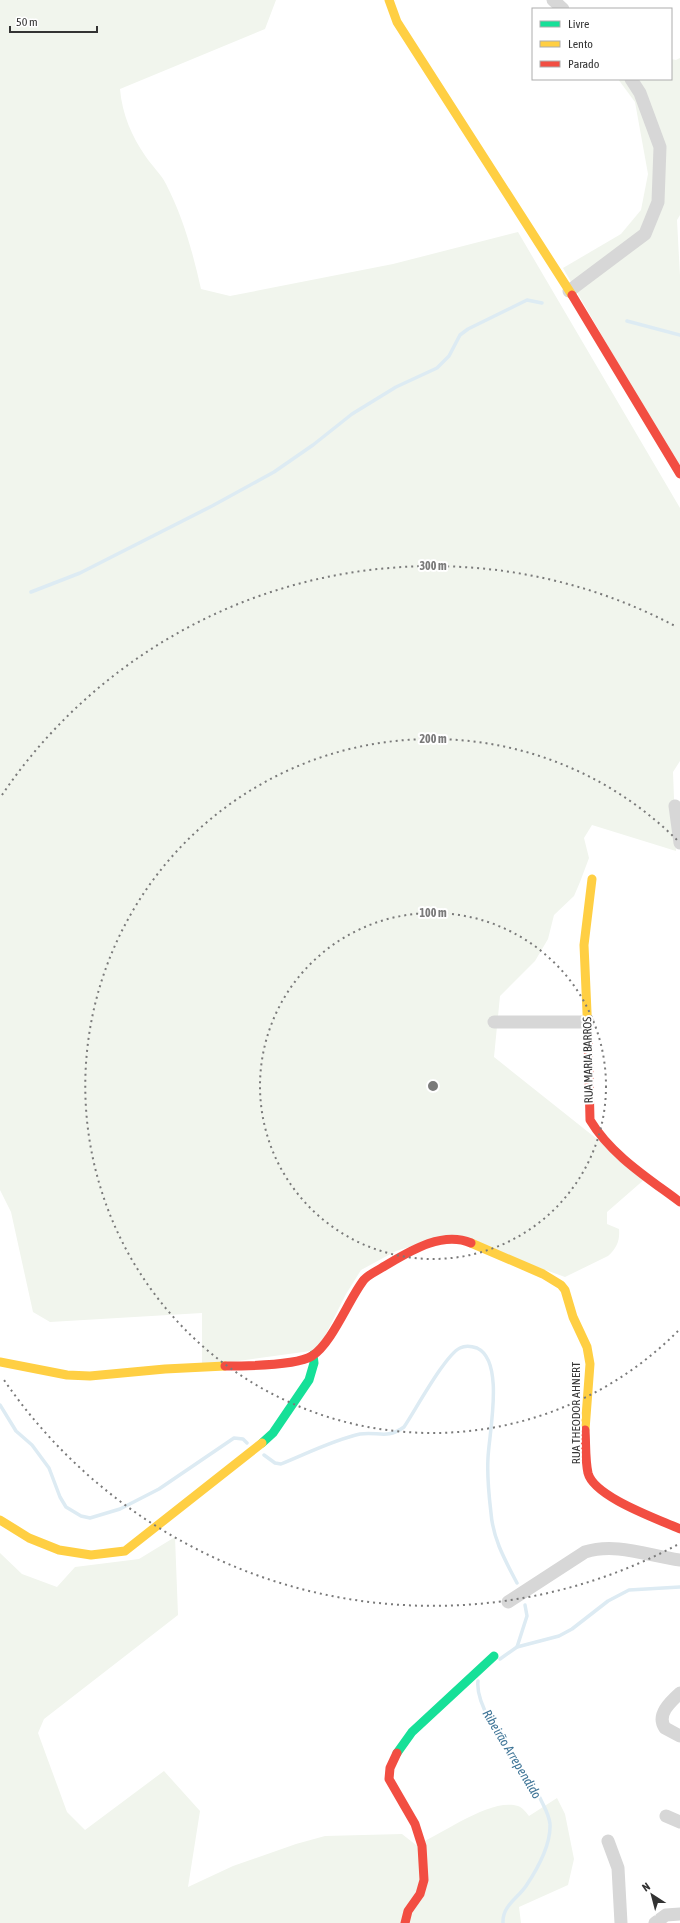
<svg xmlns="http://www.w3.org/2000/svg" width="680" height="1923" font-family="'Asap Condensed',sans-serif">
	<style>
		.green { fill: #f1f5ed }
		.lines { fill: none; stroke-linecap: round; stroke-linejoin: round }
		.stream { stroke: #ddebf3; stroke-width: 3.5 }
		.street { stroke: #d7d7d7; stroke-width: 13 }
		.fast { stroke: #16e098; stroke-width: 9 }
		.slow { stroke: #ffcf43; stroke-width: 9 }
		.jam { stroke: #f24e42; stroke-width: 9 }
		.ring { fill: none; stroke: #7a7a7a; stroke-width: 2; stroke-dasharray: 2 4 }
		.labels { text-anchor: middle; dominant-baseline: central; stroke-width: 4; stroke-linejoin: round; paint-order: stroke }
		.street-label { font-size: 12px; fill: #333; stroke: #fff }
		.water-label { font-size: 13px; font-style: italic; fill: #3f7597; stroke: #fff }
		.centre { fill: #7a7a7a; stroke: #fff; stroke-width: 2 }
		.ring-label { font-size: 12px; text-anchor: middle; font-weight: bold; fill: #7a7a7a; stroke: #fff; stroke-width: 4; stroke-linejoin: round; paint-order: stroke }
	</style>
	<rect width="100%" height="100%" fill="#fff"/>
	<g class="green">
		<path d="M0,0H276L265,29L120,89C122,114 132,137 146,157C152,166 161,174 166,184C183,217 193,253 201,289L230,296L393,264L518,232L680,508V761L673,772L676,851L592,825L584,838L589,858L580,882L574,896L554,915L548,939L535,961L500,996L494,1057L646,1178L607,1212V1224L619,1229C620,1240 617,1248 608,1256L565,1277L448,1235L396,1251L361,1270L346,1294L318,1350L202,1366V1313L50,1322L33,1312L11,1212L0,1190Z"/>
		<polygon points="680,58 680,215 677,220 680,276 680,471 563,268 621,234 641,210 648,174 635,102 618,79 671,79 671,59 676,60"/>
		<path d="M175,1537L178,1615L44,1719L38,1733L67,1812L85,1830L164,1771L200,1811L188,1887L233,1866L296,1844L325,1836L402,1834L416,1845C441,1835 491,1797 518,1806C523,1808 525,1811 529,1816L557,1798L565,1814L574,1859L568,1885L519,1907L521,1923H0V1553L22,1574L57,1587L75,1567L139,1559Z"/>
	</g>
	<g class="lines">
		<g class="stream">
			<polyline points="627,321 680,335"/>
			<polyline points="31,592 80,573 212,506 274,472 313,445 352,414 396,387 437,368 449,356 460,335 468,329 527,300 542,303"/>
			<polyline points="0,1405 16,1431 32,1445 49,1468 60,1497 66,1507 81,1516 90,1518 120,1509 159,1489 234,1438 243,1439 247,1443"/>
			<path d="M264,1455L275,1463L281,1464C306,1454 333,1440 360,1434C378,1431 386,1440 404,1427C415,1411 445,1355 460,1348C466,1345 471,1346 477,1348C505,1361 489,1433 488,1458C487,1474 489,1496 491,1513C493,1539 505,1560 517,1583"/>
			<polyline points="517,1647 527,1616 525,1605"/>
			<polyline points="500,1659 517,1647 559,1636 572,1629 608,1601 629,1590 680,1587"/>
			<path d="M478,1681C474,1713 525,1768 540,1798C544,1807 549,1814 550,1824C551,1845 538,1868 526,1886C518,1898 502,1906 503,1923"/>
		</g>
		<g class="street">
			<polyline points="553,0 563,9"/>
			<polyline points="569,291 645,234 658,202 660,147 640,93 631,79"/>
			<polyline points="675,806 680,843"/>
			<polyline points="494,1022 588,1022"/>
			<path d="M508,1602L585,1552C616,1542 649,1556 680,1560"/>
			<path d="M680,1693C670,1702 656,1715 665,1728L680,1736"/>
			<polyline points="666,1816 680,1822"/>
			<polyline points="608,1841 618,1868 621,1923"/>
			<polyline points="655,1923 666,1915 680,1914"/>
		</g>
		<g class="fast">
			<polyline points="262,1443 273,1433 309,1380 314,1363 313,1355"/>
			<polyline points="397,1753 412,1732 494,1656"/>
		</g>
		<g class="slow">
			<polyline points="389,0 397,22 572,295"/>
			<polyline points="588,1035 584,945 592,879"/>
			<polyline points="471,1243 543,1274 561,1285 565,1290 573,1317 587,1347 590,1364 585,1430"/>
			<polyline points="0,1362 67,1375 90,1376 165,1369 225,1366"/>
			<polyline points="0,1520 29,1538 59,1550 91,1555 125,1551 262,1443"/>
		</g>
		<g class="jam">
			<polyline points="572,295 680,474"/>
			<path d="M588,1035L590,1120C611,1155 648,1178 680,1202"/>
			<path d="M225,1366C246,1366 295,1366 312,1356C332,1343 348,1301 363,1281C367,1275 377,1271 383,1267C407,1253 441,1230 471,1243"/>
			<path d="M585,1430C586,1444 585,1459 588,1473C594,1497 658,1519 680,1529"/>
			<polyline points="397,1753 390,1768 389,1779 415,1824 422,1846 424,1880 420,1894 408,1911 405,1923"/>
		</g>
	</g>
	<g class="ring">
		<circle cx="433" cy="1086" r="173"/>
		<path d="M678 1331A347 347 0 1 1 678 841"/>
		<path d="M677 1545A520 520 0 0 1 2 1377M2 795A520 520 0 0 1 677 627"/>
	</g>
	<g class="labels">
		<g class="street-label">
			<text transform="translate(588 1060) rotate(-91)">RUA MARIA BARROS</text>
			<text transform="translate(576 1413) rotate(-90)">RUA THEODOR AHNERT</text>
		</g>
		<g class="water-label">
			<text transform="translate(512 1754) rotate(59)">Ribeirão Arrependido</text>
		</g>
	</g>
	<circle cx="433" cy="1086" r="6" class="centre"/>
	<g class="ring-label">
		<text x="433" y="570">300 m</text>
		<text x="433" y="743">200 m</text>
		<text x="433" y="917">100 m</text>
	</g>
	<rect x="532" y="8" width="140" height="72" fill="#ffffff" stroke="#adadad"/>
	<rect x="540" y="21" width="20" height="6" fill="#16e098" stroke="#adadad"/>
	<text x="568" y="28" font-size="12" fill="#333333">Livre</text>
	<rect x="540" y="41" width="20" height="6" fill="#ffcf43" stroke="#adadad"/>
	<text x="568" y="48" font-size="12" fill="#333333">Lento</text>
	<rect x="540" y="61" width="20" height="6" fill="#f24e42" stroke="#adadad"/>
	<text x="568" y="68" font-size="12" fill="#333333">Parado</text>
	<g transform="translate(652 1895) rotate(324)" stroke="#ffffff" stroke-width="3" paint-order="stroke">
	<path d="M0-3L7 15L0 10L-7 15Z" fill="#333333"/>
	<text y="-6" font-size="11" font-weight="bold" text-anchor="middle" fill="#333333">N</text>
	</g>
	<path d="M10 26v6h87v-6" fill="none" stroke="#333333" stroke-width="2"/>
	<text x="16" y="26" font-size="12" fill="#333333" stroke="#ffffff" stroke-width="3" paint-order="stroke">50 m</text>
</svg>
